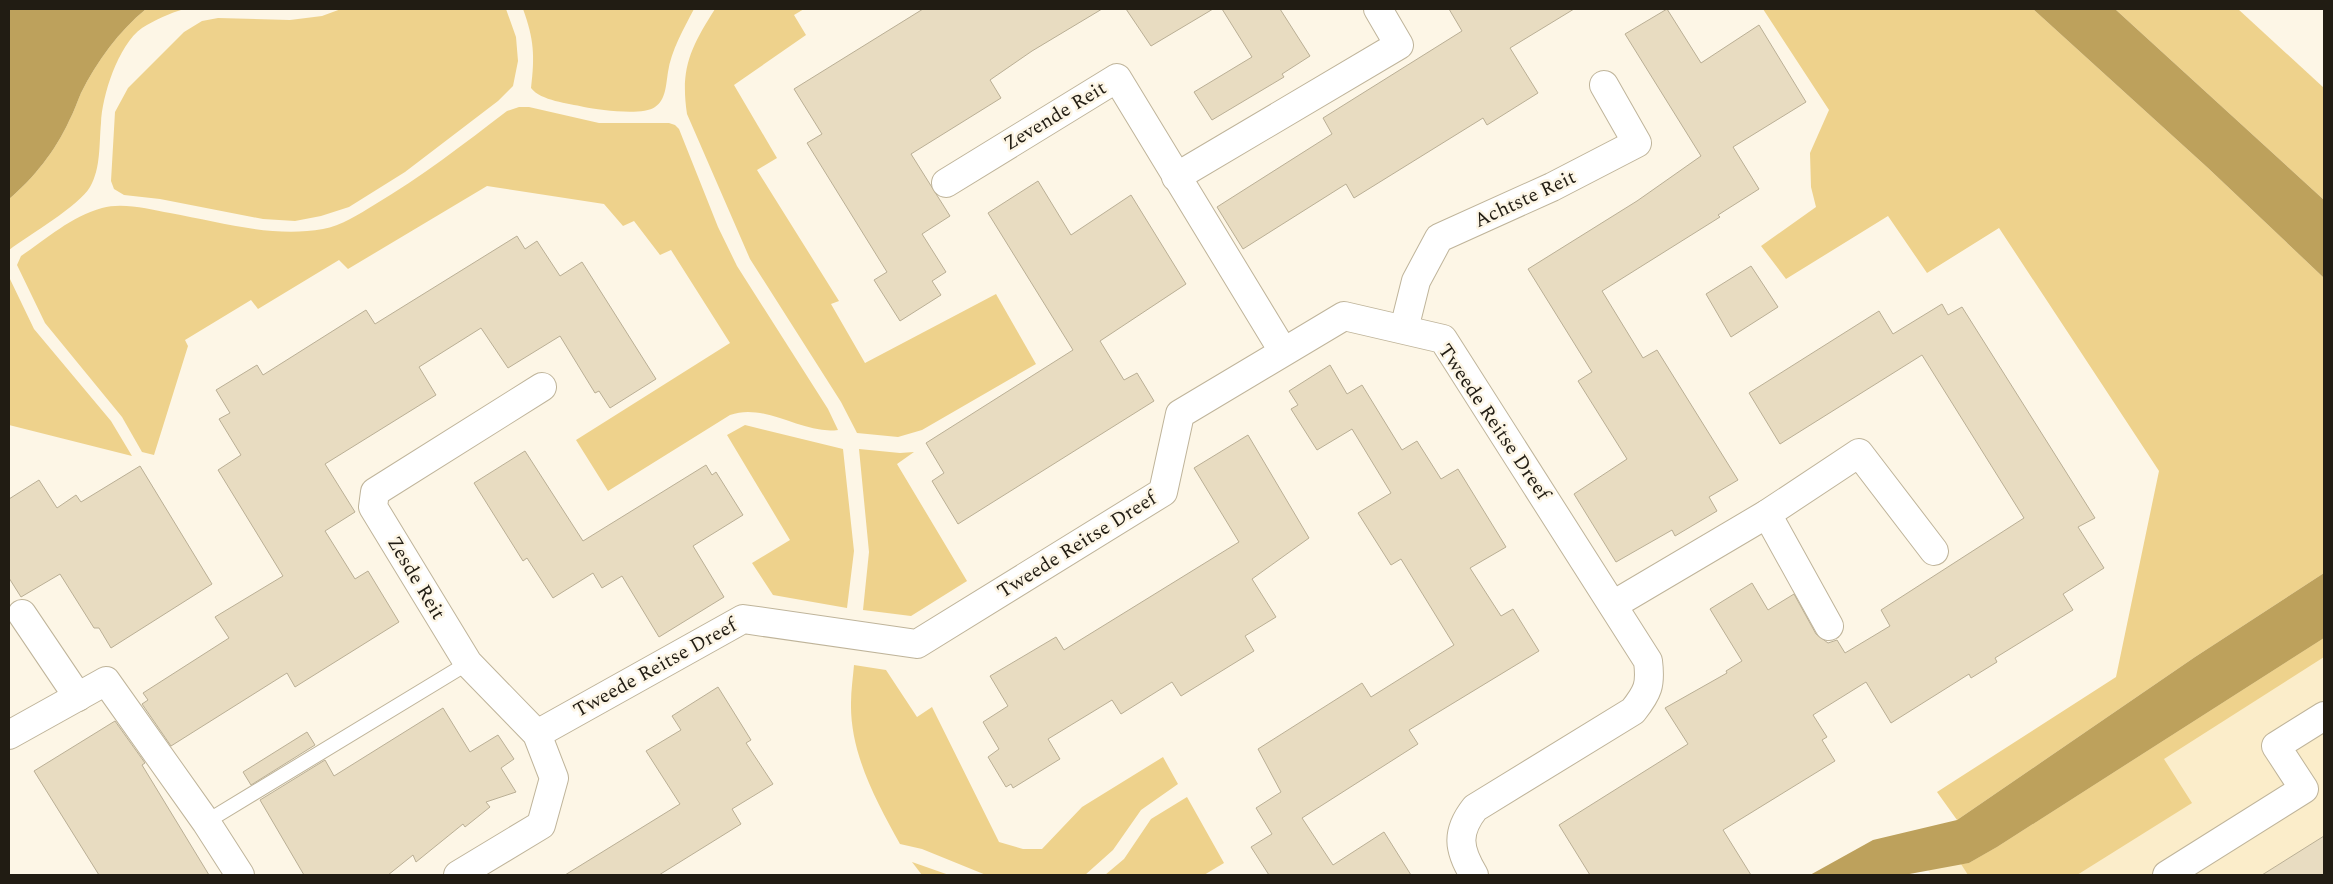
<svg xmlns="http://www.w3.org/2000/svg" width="2333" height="884" font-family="Spectral,serif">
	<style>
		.built { fill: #fbedca }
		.green { fill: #eed28c }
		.water { fill: #bda15c }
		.building { fill: #e8dcc1; stroke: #baaf95 }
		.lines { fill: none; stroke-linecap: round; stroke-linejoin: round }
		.service-casing { stroke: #bfb49a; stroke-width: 16 }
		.minor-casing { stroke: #bfb49a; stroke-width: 30 }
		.service { stroke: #fff; stroke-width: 14 }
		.minor { stroke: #fff; stroke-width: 28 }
		.labels { text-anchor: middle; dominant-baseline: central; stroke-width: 5; stroke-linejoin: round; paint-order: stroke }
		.street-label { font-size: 20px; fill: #211c13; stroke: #fdf6e6 }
	</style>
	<rect width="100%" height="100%" fill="#fdf6e6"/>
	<polygon class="built" points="2324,610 2324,875 1931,875 1918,854"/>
	<g class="green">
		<path d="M146,9H184C170,13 155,20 142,28C118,45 102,96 101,123C99,144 101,168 90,187C79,206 29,235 9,250V199C33,179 56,150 69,121C74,112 77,102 81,93C97,61 119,31 146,9Z"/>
		<polygon points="341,9 506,9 516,37 518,61 513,86 498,101 405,172 349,207 321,216 295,221 263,219 160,199 124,195 114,189 111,181 115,112 128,88 184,32 202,21 218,18 290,20 322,16"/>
		<path d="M523,9H694C684,28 671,51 668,72C666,84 666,100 655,107C643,116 599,110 584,107C568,103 541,101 531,88C535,56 534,39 523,9Z"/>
		<path d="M715,9H804L794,15L806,35L734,85L777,158L757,170L839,301L831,304L865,363L996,294L1036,364L922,430L898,437L857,433L841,402L750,259L687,114C680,68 691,47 715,9Z"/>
		<polygon points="1763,9 2033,9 2208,168 2324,278 2324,573 2195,657 1957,820 1937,792 2116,677 2159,471 1999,228 1927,273 1888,216 1786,279 1761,246 1816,207 1811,187 1810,153 1829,110"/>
		<polygon points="2115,9 2238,9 2324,88 2324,200"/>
		<path d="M519,107H529L599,123H669L675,125L679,129L718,227L737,266L828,409L838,430C802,435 766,402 730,415L608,491L576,440L730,343L671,250L660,255L634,221L623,226L604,204L487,186L348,269L339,260L258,309L251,300L185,340L188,346L154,455L142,452L122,417L45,323L17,265L21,256C46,239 72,216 102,208C122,202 149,209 170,213C220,222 272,238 323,229C341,226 359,214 374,205C421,177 464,144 507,111Z"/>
		<polygon points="9,277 34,329 111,421 132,456 9,425"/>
		<polygon points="745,425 843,449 854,551 847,608 773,595 752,563 790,540 727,435"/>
		<polygon points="859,449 900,453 914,452 897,464 967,581 911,616 863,610 869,552"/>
		<polygon points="2324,638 2324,657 2164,759 2192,803 2077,875 1968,875 1961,864 1969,863 1997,847"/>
		<path d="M854,665L886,670L917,717L932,707L999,842L1023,849H1042L1082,807L1163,757L1178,784L1141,810L1113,850L1085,875H986L922,849L900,844C876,801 850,753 851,703C851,690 853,677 854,665Z"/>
		<polygon points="1187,797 1224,863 1204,875 1105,875 1124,859 1151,819"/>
		<polygon points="912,862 949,875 922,875"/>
	</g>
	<g class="water">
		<path d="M9,9H146C119,31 97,61 81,93C77,102 74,112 69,121C56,150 33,179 9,199Z"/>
		<polygon points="2033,9 2115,9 2324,200 2324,278 2208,168"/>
		<polygon points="2324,573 2324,638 1997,847 1969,863 1904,875 1810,875 1873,840 1957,820 2195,657"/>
	</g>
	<g class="building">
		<polygon points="923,9 1102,9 1032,51 990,80 1001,98 911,154 950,216 922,234 946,272 932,281 941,295 900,321 874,280 887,272 807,143 822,134 794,89"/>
		<polygon points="1126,9 1213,9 1151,46"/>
		<polygon points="1222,9 1280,9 1310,56 1282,74 1284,77 1212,120 1194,92 1252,57"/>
		<polygon points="1449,9 1574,9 1510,48 1538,93 1487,125 1483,118 1354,198 1346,184 1243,249 1217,207 1332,134 1323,118 1462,31"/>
		<polygon points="1667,9 1701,63 1759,25 1806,102 1733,147 1759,189 1718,215 1720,217 1602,291 1643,358 1657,350 1738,480 1709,497 1717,511 1675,536 1672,530 1616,562 1574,494 1627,459 1578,381 1592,372 1528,269 1637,201 1701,156 1625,34"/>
		<polygon points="1038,181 1071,235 1131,195 1186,284 1100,341 1124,380 1137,373 1154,401 958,524 932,481 944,473 926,443 1073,350 988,213"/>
		<polygon points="517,236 525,249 537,241 560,276 582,262 656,379 610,408 599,391 595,393 560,336 508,368 481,328 419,367 436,395 325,464 355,512 325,531 355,579 368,571 399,622 295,687 287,673 171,746 142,704 148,700 143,693 229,638 215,617 283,576 218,470 241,455 219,419 230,413 216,390 257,365 263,375 366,310 375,324"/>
		<polygon points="1751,266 1778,307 1731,337 1706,294"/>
		<polygon points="1942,304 1948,315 1962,307 2095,518 2078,527 2104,568 2063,594 2073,610 1995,658 1997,662 1971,678 1969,674 1891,723 1866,682 1813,715 1827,737 1822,740 1835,761 1723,830 1751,875 1590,875 1559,825 1688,744 1665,708 1727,673 1726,671 1742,661 1710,609 1752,583 1768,610 1794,594 1816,634 1828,643 1837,640 1845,653 1890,626 1881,610 2024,518 1922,355 1780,444 1749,393 1879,311 1893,334"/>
		<polygon points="1330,365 1347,394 1362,385 1402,450 1417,441 1441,479 1458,469 1506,547 1470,568 1501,616 1513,609 1539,651 1409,730 1418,744 1302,818 1333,865 1384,832 1411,875 1269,875 1251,847 1272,834 1256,808 1281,792 1258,749 1362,683 1371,697 1454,645 1401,559 1391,565 1358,513 1391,493 1352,429 1317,450 1291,409 1298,405 1289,391"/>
		<polygon points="1248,435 1309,538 1252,579 1276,617 1245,636 1254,651 1181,696 1172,682 1121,714 1112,700 1048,739 1060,759 1013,788 1011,784 1006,787 988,757 999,749 983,722 1008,706 990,676 1056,637 1064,650 1239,542 1194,468"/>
		<polygon points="525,451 583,541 706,465 712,475 716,472 743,515 693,546 724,597 659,637 622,576 602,588 593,573 553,598 527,558 523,561 474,483"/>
		<polygon points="140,466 212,584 111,648 99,628 94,628 60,574 21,597 9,578 9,499 39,480 57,508 76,495 81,502"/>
		<polygon points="718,687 751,740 746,743 773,784 732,809 741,824 659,875 565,875 680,804 646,751 681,730 672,716"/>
		<polygon points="443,708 470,752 498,735 514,759 501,768 516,792 486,802 490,807 465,827 463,824 416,862 413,855 388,875 304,875 260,800 325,760 334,776"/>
		<polygon points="115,721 145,763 142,765 209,875 99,875 34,771"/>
		<polygon points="307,732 315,745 251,785 243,772"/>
		<polygon points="2324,836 2324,875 2262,875"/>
	</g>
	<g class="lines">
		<g class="service-casing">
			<polyline id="service" points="206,822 468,663"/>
		</g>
		<g class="minor-casing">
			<g id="minor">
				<polyline points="1176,177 1399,45 1378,9"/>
				<polyline points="946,183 1117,78 1283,351"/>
				<polyline points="1404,329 1416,281 1439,238 1552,187 1637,143 1604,85"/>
				<polyline points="1767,514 1829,626"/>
				<polyline points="1613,605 1767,514 1859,453 1934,551"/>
				<polyline points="22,614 78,697"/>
				<path d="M537,734L743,619L917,644L1163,492L1180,414L1344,316L1443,339L1648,661C1651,685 1648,692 1633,711L1475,808C1456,832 1458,849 1474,875"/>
				<polyline points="9,735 106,681 206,822 240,875"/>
				<polyline points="458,875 541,825 554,778 537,734 468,663 373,507 375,492 542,387"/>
				<polyline points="2167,875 2304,789 2276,746 2324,716"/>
			</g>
		</g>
		<use href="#service" class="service"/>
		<use href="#minor" class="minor"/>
	</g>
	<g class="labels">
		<g class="street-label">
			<text transform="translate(1055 116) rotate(-31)">Zevende Reit</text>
			<text transform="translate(1525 199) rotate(-25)">Achtste Reit</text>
			<text transform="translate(1494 422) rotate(56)">Tweede Reitse Dreef</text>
			<text transform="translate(1077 545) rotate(-32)">Tweede Reitse Dreef</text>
			<text transform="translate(416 578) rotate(59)">Zesde Reit</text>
			<text transform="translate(655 668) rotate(-29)">Tweede Reitse Dreef</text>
		</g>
	</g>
	<rect width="2333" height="884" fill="none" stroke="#211c13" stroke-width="20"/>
</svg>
